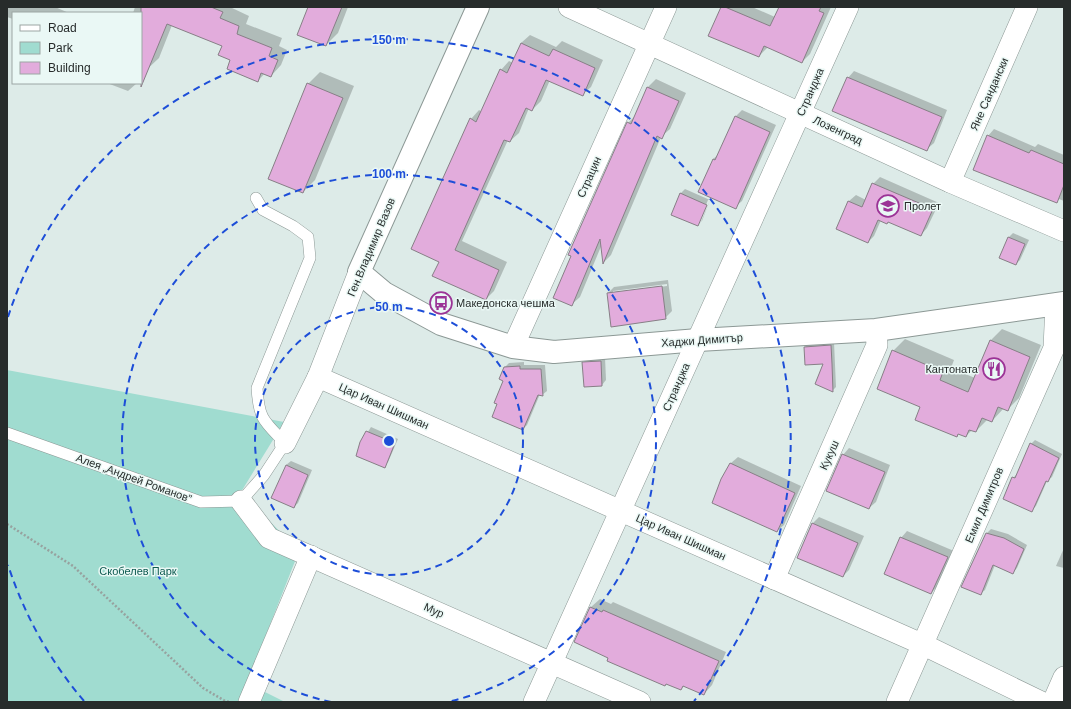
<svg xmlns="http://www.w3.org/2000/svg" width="1071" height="709" font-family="Helvetica,sans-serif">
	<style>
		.green { fill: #a0dcd0 }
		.shadow { fill: #0003; fill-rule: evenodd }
		.building { fill: #e2acdc; stroke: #877f86 }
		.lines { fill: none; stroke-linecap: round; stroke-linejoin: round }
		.lane-casing { stroke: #8c9895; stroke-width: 12 }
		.street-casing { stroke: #8c9895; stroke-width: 22 }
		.secondary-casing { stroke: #8c9895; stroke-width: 24 }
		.path { stroke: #97a29f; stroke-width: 2.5; stroke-dasharray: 2 2; stroke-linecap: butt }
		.lane { stroke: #fff; stroke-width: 11 }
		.street { stroke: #fff; stroke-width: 21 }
		.secondary { stroke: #fff; stroke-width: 22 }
		.ring { fill: none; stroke: #1d4ed8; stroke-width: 2; stroke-dasharray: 7 5 }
		.labels { text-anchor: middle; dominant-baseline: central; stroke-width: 3; stroke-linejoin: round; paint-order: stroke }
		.street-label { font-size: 11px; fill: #272c2b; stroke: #eaf8f5 }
		.poi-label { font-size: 11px; fill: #272c2b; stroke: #eaf8f5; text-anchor: start }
		.park-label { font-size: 11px; fill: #0d5a50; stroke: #eaf8f5 }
		.centre { fill: #1d4ed8; stroke: #eaf8f5; stroke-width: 2 }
		.ring-label { font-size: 12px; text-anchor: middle; font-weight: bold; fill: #1d4ed8; stroke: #eaf8f5; stroke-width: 3; stroke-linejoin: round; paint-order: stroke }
	</style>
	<rect width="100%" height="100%" fill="#ddebe8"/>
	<polygon class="green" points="7,370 284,422 241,492 299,551 247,683 285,702 7,702"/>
	<g class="shadow">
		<polygon points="7,7 55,7 69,13 13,13 13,19 7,17"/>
		<polygon points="135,7 230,7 249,16 246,24 282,38 279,46 287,50 281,65 271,76 265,73 258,81 232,59 223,45 172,25 159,58 141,75 141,13 133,13"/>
		<polygon points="309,7 348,7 338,33 326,45"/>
		<polygon points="722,7 752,7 775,17 780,7 831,7 810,54 802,62 768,47 759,56"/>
		<polygon points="530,35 556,47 562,41 603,60 591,87 582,95 550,80 541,101 532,110 529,108 519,133 510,141 508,140 462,241 507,262 494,291 486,299 440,261 471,119 479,110 482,112 501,70 509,61 513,63 521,43"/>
		<polygon points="854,71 947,110 934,143 927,149 848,78"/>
		<polygon points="320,72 354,86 315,180 303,192 308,84"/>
		<polygon points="656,79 686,93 670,129 661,137 611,255 604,262 602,244 580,297 571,305 628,123 635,116 648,87"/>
		<polygon points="107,83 137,83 128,91"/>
		<polygon points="742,110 776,125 742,201 735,207 713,159 719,154 736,116"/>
		<polygon points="994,129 1035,147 1038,144 1064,155 1064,201 1059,199 1056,202 988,136"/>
		<polygon points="880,177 939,203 927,228 921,235 889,221 881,220 874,236 868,242 837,229 849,201 856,195 866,200 873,184"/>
		<path d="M685,189L710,200L702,221L697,225L672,214L681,193ZM708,200H710L701,222H699Z"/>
		<polygon points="1013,233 1029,240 1020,260 1016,264 1009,237"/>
		<path d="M668,280L672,311L665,318L608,293L614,287ZM667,284V286L613,293V291Z"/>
		<polygon points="1002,329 1041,345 1019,398 1007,410 1004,408 992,421 988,419 976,431 972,430 966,436 959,433 956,436 921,406 893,351 905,339 954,360 951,368 975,378 990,341"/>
		<polygon points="834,342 836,387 833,390 825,363 805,347 809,343"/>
		<polygon points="605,357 606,380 602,385 585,386 583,363 588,358"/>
		<polygon points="524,362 524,365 545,365 547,391 542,395 540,394 527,425 523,429 504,380 505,367 509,363"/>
		<polygon points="371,427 398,439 388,462 384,466 361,443"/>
		<polygon points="1035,440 1062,454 1052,477 1047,481 1036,506 1032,510 1013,478 1017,474 1031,444"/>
		<polygon points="849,448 890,465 876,502 869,508 843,455"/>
		<polygon points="738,457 801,486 784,525 777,531 721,479 731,463"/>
		<polygon points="291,461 312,470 298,503 294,507 286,465"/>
		<polygon points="819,517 864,536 849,570 843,576 812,524"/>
		<polygon points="991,529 1008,534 1027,545 1017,568 1013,573 995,565 985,590 980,594 987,533"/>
		<polygon points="907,531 954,551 938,586 931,593 901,538"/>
		<polygon points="1064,548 1064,568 1056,566"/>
		<polygon points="600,599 611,604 613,602 726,652 712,685 704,694 685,685 681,689 575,642 591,607"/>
	</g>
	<g class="building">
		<polygon points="141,7 211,7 223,12 220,18 239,26 237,34 272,48 269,56 278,60 271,77 261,73 258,82 227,69 230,60 218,55 222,46 167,24 141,87"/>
		<polygon points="308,7 342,7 326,46 297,35"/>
		<polygon points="721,7 725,7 770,26 779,7 821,7 819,11 824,13 802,63 764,46 759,57 708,36"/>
		<polygon points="521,43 549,56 553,49 595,68 583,96 546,80 532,111 526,108 510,142 504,140 455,250 499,270 486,300 432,276 439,262 411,249 470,118 476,122 500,69 507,73"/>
		<polygon points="847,77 942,117 927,151 832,111"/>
		<polygon points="307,83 343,98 303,193 268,179"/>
		<polygon points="647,87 679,101 662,139 657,136 603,264 600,239 572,306 553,298 571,256 568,255 587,212 627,122 631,124"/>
		<polygon points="735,116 770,132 736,209 698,192 713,159 715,160"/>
		<polygon points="987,135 1029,153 1031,150 1064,164 1064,185 1057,203 973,170"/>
		<polygon points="872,183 933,209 921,236 888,222 887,224 878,220 868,243 836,229 848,201 862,207"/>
		<polygon points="680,193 707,205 698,226 671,215"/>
		<polygon points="1008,237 1025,244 1016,265 999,258"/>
		<polygon points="662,286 666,319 611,327 607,293"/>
		<polygon points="990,340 1030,357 1008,411 998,407 992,422 982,418 976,432 969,430 966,437 958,434 957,437 915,420 920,407 877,389 892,350 943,372 940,380 968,392"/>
		<polygon points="831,345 832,364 833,392 815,384 823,364 805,365 804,347"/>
		<polygon points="601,361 602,386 584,387 582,362"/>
		<polygon points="520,366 520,369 541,369 543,396 538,395 523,430 492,417 497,404 494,403 503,381 499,379 504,367"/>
		<polygon points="366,431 395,443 385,468 356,456 360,442"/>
		<polygon points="1030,443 1059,458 1048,482 1046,481 1032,512 1003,499 1012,477 1015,478"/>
		<polygon points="842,454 885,472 869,509 826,491"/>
		<polygon points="730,463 795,493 777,532 712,503 721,479"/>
		<polygon points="286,465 308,475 294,508 271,498"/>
		<polygon points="812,523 858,543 843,577 797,558"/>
		<polygon points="986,533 1004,538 1024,549 1013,574 993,565 981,595 961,587"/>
		<polygon points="900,537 948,557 931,594 884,574"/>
		<polygon points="590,607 602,612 603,610 719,661 704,695 683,686 681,690 666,684 665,686 607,661 608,658 574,642"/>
	</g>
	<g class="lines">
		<g class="lane-casing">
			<path id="lane" d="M7,433L201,502L241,501L264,475L285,443C264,421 259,420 257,388L310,258L308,237L293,226L263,210L256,198"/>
		</g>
		<g class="street-casing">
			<g id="street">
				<polyline points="569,7 950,182 1064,231"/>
				<polyline points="950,182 1027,7"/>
				<polyline points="513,347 666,7"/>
				<polyline points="318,377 924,645 1041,702"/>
				<polyline points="285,443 318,377 359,272"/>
				<polyline points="241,501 269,538 640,702"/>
				<polyline points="774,579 877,345 876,330"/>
				<polyline points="249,702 311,556"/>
				<polyline points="534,702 848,7"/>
				<polyline points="897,702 1054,348 1056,304"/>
				<polyline points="1053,702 1064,677"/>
			</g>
		</g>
		<g class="secondary-casing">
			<polyline id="secondary" points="478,7 359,272 384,293 441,324 513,347 554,352 698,340 876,330 1064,303"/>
		</g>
		<polyline class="path" points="7,524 73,566 203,688 225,701 230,702"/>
		<use href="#lane" class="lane"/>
		<use href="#street" class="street"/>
		<use href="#secondary" class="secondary"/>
	</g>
	<g class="ring">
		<circle cx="389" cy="441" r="134"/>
		<path d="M331 702A267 267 0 1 1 447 702"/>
		<path d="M84 701A401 401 0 0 1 8 565M8 317A401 401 0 1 1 694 701"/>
	</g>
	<defs>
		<g id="school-ring" transform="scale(1.15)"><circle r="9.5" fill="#eaf8f5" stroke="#9b3396" stroke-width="1.5"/><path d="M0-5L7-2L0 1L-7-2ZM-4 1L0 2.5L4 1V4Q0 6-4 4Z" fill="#9b3396"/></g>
		<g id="bus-ring" transform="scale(1.15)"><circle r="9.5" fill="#eaf8f5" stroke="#9b3396" stroke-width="1.5"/><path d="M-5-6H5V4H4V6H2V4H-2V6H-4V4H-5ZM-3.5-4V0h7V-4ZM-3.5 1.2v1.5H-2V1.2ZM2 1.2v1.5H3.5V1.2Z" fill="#9b3396"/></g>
		<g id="restaurant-ring" transform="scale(1.15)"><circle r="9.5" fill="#eaf8f5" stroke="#9b3396" stroke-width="1.5"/><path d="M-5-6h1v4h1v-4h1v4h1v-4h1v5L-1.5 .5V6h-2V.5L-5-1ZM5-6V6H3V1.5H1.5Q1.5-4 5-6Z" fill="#9b3396"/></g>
	</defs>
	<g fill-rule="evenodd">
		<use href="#school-ring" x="888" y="206"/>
		<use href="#bus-ring" x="441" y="303"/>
		<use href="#restaurant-ring" x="994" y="369"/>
	</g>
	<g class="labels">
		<g class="street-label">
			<text transform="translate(810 92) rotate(-66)">Странджа</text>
			<text transform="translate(989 94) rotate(-66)">Яне Сандански</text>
			<text transform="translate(838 130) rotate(25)">Лозенград</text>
			<text transform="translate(589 177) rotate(-66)">Страцин</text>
			<text transform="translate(371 247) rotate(-67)">Ген.Владимир Вазов</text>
			<text transform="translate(702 340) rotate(-4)">Хаджи Димитър</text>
			<text transform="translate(676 387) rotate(-66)">Странджа</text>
			<text transform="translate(384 406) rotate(24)">Цар Иван Шишман</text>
			<text transform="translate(829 455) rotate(-66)">Кукуш</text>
			<text transform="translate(134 478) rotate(20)">Алея „Андрей Романов”</text>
			<text transform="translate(984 505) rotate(-67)">Емил Димитров</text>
			<text transform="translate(681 537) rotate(24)">Цар Иван Шишман</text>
			<text transform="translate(434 610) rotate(24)">Мур</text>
		</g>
		<g class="poi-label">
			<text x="904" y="206">Пролет</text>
			<text x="456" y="303">Македонска чешма</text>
			<text x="978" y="369" text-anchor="end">Кантоната</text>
		</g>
		<g class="park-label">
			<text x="138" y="571">Скобелев Парк</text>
		</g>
	</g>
	<circle cx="389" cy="441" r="6" class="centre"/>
	<g class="ring-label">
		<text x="389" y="44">150 m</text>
		<text x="389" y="178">100 m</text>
		<text x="389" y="311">50 m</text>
	</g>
	<rect width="1071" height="709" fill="none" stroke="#272c2b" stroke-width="16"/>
	<rect x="12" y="12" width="130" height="72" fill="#eaf8f5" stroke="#9ca6a4"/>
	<rect x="20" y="25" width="20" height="6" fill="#ffffff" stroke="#9ca6a4"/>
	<text x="48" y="32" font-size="12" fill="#272c2b">Road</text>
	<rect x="20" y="42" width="20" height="12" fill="#a0dcd0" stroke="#9ca6a4"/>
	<text x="48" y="52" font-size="12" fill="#272c2b">Park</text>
	<rect x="20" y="62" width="20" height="12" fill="#e2acdc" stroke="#9ca6a4"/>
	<text x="48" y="72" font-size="12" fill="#272c2b">Building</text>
</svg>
